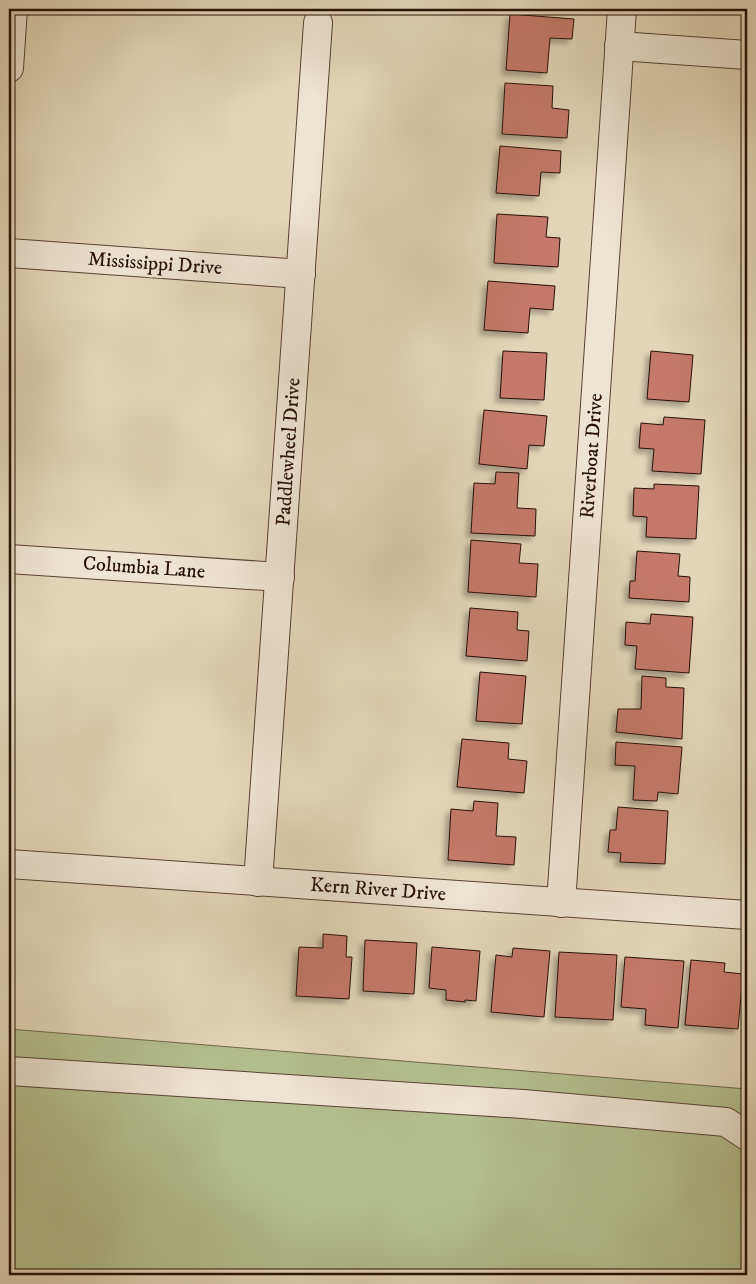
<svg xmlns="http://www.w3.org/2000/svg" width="756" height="1284" font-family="'IM FELL DW Pica',serif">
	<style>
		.green { fill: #b3be8f; stroke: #6e674b }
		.building { fill: #c5796b; stroke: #291007; filter: url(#shadow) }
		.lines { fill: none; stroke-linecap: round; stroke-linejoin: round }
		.minor-casing { stroke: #584233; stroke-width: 30 }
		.minor { stroke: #ede4d1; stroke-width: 28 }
		.labels { text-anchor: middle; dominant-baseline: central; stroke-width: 5; stroke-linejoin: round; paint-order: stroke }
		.street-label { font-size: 20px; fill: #291007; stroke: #ede4d1 }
	</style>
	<defs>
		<filter id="shadow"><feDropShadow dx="-4.5" dy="4.5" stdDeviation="2.5" flood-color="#0004"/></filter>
	</defs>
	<rect width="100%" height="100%" fill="#e3d6b8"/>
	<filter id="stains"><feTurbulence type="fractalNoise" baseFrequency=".004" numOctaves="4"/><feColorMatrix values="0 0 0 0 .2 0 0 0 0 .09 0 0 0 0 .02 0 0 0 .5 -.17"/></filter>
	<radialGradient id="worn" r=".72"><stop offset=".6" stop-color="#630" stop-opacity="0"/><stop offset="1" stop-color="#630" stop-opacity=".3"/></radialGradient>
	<polygon class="green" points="9,1029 747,1089 747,1275 9,1275"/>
	<g class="building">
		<polygon points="510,14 574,19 572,39 550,38 547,73 506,70"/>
		<polygon points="505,83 553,86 552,108 569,110 567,138 502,134"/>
		<polygon points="500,146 561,151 560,173 541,172 539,196 496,193"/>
		<polygon points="497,214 548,217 546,237 560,238 558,267 494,263"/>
		<polygon points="488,281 555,286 553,310 530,308 528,333 484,330"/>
		<polygon points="503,351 547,353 544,400 500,398"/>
		<polygon points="651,351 693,355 689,402 647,399"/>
		<polygon points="484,410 547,416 544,446 529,445 527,469 479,464"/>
		<polygon points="664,417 705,420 701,474 652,471 654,449 639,448 641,423 663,425"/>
		<polygon points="496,472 519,473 517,508 536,509 535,536 471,533 474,483 495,484"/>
		<polygon points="654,484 699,486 696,539 646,537 647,517 633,516 634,488 654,489"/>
		<polygon points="471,540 521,544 519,563 538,564 536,597 468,592"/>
		<polygon points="637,551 680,554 678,576 690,577 689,602 629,598 630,581 635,581"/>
		<polygon points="470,608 518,612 517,630 529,631 527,661 466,656"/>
		<polygon points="651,614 693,617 689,673 635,669 637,646 625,645 626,622 650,624"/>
		<polygon points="480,672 526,676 522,724 476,721"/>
		<polygon points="642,676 666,678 666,687 684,688 682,739 616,732 618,709 641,709"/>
		<polygon points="462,739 509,743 508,759 527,761 524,793 457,787"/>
		<polygon points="616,742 682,747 678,794 658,792 657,801 633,800 635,766 615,765"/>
		<polygon points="474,801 498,803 496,836 516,837 514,865 448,860 451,809 473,811"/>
		<polygon points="618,807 668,811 665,864 620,862 621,853 608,852 610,830 616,830"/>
		<polygon points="323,934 347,936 346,957 352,957 349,999 296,996 299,947 323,948"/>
		<polygon points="365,940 417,943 414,994 363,991"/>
		<polygon points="432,947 480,951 476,1001 465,1000 465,1002 446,1000 446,990 429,988"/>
		<polygon points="513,948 550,951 544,1017 491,1012 496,955 512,957"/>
		<polygon points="559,952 617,955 613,1020 555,1017"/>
		<polygon points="625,957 684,961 678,1028 645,1025 646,1009 621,1007"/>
		<polygon points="691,960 725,963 724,972 743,974 738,1029 685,1025"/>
	</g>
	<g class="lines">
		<g class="minor-casing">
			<g id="minor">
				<polyline points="619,46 747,55"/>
				<polyline points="9,68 13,9"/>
				<polyline points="9,253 301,274"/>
				<polyline points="9,559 280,577"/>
				<polyline points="9,864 747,915"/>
				<polyline points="258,882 318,23"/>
				<polyline points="561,903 622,9"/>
				<polyline points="9,1071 523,1104 726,1122 747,1136"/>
			</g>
		</g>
		<use href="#minor" class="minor"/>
	</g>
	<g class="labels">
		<g class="street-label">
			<text transform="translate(155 264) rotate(4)">Mississippi Drive</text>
			<text transform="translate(289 452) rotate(-86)">Paddlewheel Drive</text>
			<text transform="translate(592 456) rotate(-86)">Riverboat Drive</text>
			<text transform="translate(144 568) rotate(4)">Columbia Lane</text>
			<text transform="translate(378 890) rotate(4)">Kern River Drive</text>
		</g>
	</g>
	<rect width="756" height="1284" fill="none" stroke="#e3d6b8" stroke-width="30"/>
	<rect x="10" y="10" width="736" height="1264" fill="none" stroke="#291007" stroke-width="2.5"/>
	<rect x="15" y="15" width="726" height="1254" fill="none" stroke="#291007"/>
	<rect width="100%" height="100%" filter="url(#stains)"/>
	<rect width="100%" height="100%" fill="url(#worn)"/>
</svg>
